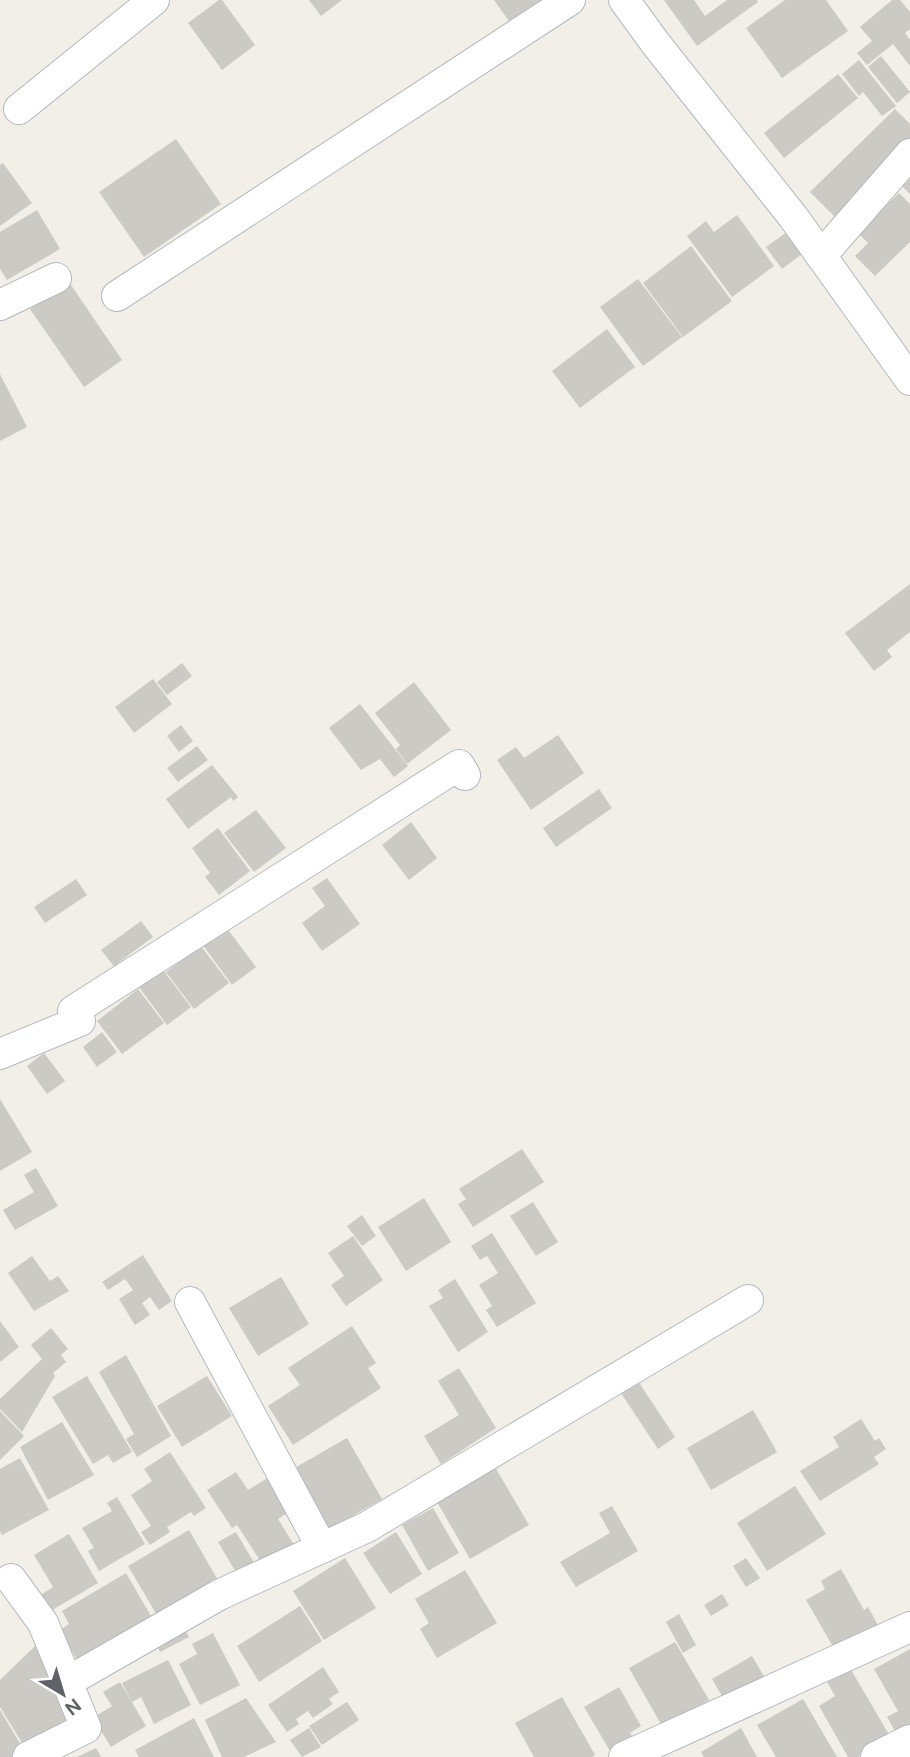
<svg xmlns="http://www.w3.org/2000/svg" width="910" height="1757" font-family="'DM Sans',sans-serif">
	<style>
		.building { fill: #cccac5 }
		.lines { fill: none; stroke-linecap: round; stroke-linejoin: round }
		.minor-casing { stroke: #b5b8bc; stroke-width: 32 }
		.minor { stroke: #fff; stroke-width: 30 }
	</style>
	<rect width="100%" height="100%" fill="#f1efe8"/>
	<g class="building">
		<polygon points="219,0 222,0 255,45 222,70 188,23"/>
		<polygon points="309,0 342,0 321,16"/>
		<polygon points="494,0 552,0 514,28"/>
		<polygon points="664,0 694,0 705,16 727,0 757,0 758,2 697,46"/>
		<polygon points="785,0 826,0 848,31 782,78 746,28"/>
		<polygon points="892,0 900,0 910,12 910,29 905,33 910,40 910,66 893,44 867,65 857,53 872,41 860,27"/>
		<polygon points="881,56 910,92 897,103 868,67"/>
		<polygon points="859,60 896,106 882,116 863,92 859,96 842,74"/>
		<polygon points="838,74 858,98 784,158 764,133"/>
		<polygon points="895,109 910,124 910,144 835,217 810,192"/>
		<polygon points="176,139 221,204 144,257 99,192"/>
		<polygon points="3,163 32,203 0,226 0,165"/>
		<polygon points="910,179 910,194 902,186"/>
		<polygon points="899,193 910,204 910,242 875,276 855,256 868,243 858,233"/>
		<polygon points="37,210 60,249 7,280 0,269 0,232"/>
		<polygon points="737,215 774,266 732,297 687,236 706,221 714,232"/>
		<polygon points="794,227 810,248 782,269 766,247"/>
		<polygon points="691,246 732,301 683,337 643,283"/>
		<polygon points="638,279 682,337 643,366 600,307"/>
		<polygon points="69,282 122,360 84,387 30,309"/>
		<polygon points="607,329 635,367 580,408 552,371"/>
		<polygon points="0,374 27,427 0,441"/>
		<polygon points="910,584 910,632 887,650 892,657 874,671 845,633"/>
		<polygon points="182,663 192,676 167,695 157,682"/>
		<polygon points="153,679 172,704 134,733 115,707"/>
		<polygon points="414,682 451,730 407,764 396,749 400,745 375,713"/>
		<polygon points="360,704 408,766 394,777 380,759 361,770 329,728"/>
		<polygon points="181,725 193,741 179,752 167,736"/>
		<polygon points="558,735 584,773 531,810 497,760 516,747 524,758"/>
		<polygon points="197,746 208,760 178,782 167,768"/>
		<polygon points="212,765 238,797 233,801 231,797 188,829 166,799"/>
		<polygon points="599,789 612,808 556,847 543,828"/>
		<polygon points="256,810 286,848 254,872 224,833"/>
		<polygon points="411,822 437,858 409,880 382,845"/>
		<polygon points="218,828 250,871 219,895 205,877 210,873 192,848"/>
		<polygon points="327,878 360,924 322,951 302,923 325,906 312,888"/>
		<polygon points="76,879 87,895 45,923 34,907"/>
		<polygon points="220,919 256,967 232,985 197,937"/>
		<polygon points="141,921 153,937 114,966 101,950"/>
		<polygon points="201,946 229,983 194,1009 166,972"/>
		<polygon points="157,962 191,1007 167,1025 133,979"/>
		<polygon points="138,989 164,1023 122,1054 97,1021"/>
		<polygon points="102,1032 117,1052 97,1067 83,1047"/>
		<polygon points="44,1053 65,1081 47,1094 27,1066"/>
		<polygon points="0,1099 32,1152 0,1171"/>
		<polygon points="522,1149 544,1182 473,1227 458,1204 466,1199 459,1189"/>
		<polygon points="36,1168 58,1206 15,1230 3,1210 34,1192 24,1175"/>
		<polygon points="424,1198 451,1242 406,1271 378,1227"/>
		<polygon points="533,1202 558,1242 536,1256 510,1216"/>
		<polygon points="362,1215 376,1236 362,1246 347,1226"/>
		<polygon points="492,1233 536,1303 497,1327 486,1310 492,1306 479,1285 498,1273 487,1256 480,1260 471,1246"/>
		<polygon points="353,1236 383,1280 346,1306 331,1285 344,1276 328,1253"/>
		<polygon points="143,1255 172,1301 159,1310 150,1297 142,1303 150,1315 135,1325 119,1299 133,1290 125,1279 108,1290 102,1282"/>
		<polygon points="32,1256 50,1281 58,1276 69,1291 34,1311 8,1273"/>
		<polygon points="281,1277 309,1324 258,1356 229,1308"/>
		<polygon points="455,1279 488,1332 458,1352 429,1306 443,1298 438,1290"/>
		<polygon points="0,1321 19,1347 0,1362"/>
		<polygon points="352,1326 376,1363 368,1368 381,1388 293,1445 268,1406 300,1385 288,1368"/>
		<polygon points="51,1328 68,1349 61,1355 66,1362 53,1373 55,1376 22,1432 0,1409 0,1399 42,1359 31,1345"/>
		<polygon points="126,1355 171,1436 137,1457 126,1439 134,1434 99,1372"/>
		<polygon points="459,1368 496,1428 441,1464 424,1436 459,1415 438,1381"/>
		<polygon points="87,1376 132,1452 113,1463 108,1455 93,1464 52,1397"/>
		<polygon points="207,1376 232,1416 182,1447 157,1406"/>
		<polygon points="636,1378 675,1437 658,1449 619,1390"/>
		<polygon points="753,1410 777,1452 711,1490 687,1448"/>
		<polygon points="0,1411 24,1436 0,1460"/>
		<polygon points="861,1419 875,1441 879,1438 886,1449 874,1457 879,1464 820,1501 800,1471 839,1447 833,1437"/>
		<polygon points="62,1422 94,1475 48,1500 20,1447"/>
		<polygon points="347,1438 382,1499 326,1531 291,1470"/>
		<polygon points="170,1452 206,1508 194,1516 191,1512 167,1527 170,1532 150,1545 141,1532 151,1526 131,1495 152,1481 144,1469"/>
		<polygon points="20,1458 49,1510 2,1535 0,1531 0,1469"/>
		<polygon points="495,1467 529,1525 470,1559 437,1502"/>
		<polygon points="236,1472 248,1490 274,1474 294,1509 278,1519 296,1548 265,1568 237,1525 232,1528 207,1490"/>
		<polygon points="795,1486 826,1534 767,1571 737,1523"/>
		<polygon points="117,1497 145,1544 99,1571 88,1551 94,1548 82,1528 112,1511 107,1503"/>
		<polygon points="612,1506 638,1551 576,1587 560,1562 610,1533 599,1513"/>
		<polygon points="433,1508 459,1553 428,1571 402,1525"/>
		<polygon points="189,1530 222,1587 161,1622 128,1566"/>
		<polygon points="236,1532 259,1571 241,1581 218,1542"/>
		<polygon points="396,1532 422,1574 390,1594 363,1553"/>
		<polygon points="69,1534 98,1583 49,1612 39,1596 53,1587 34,1555"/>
		<polygon points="345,1558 376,1608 324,1640 293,1591"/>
		<polygon points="746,1558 760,1578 746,1587 733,1566"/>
		<polygon points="841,1569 864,1610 868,1607 878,1625 835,1650 806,1600 825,1589 821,1581"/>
		<polygon points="465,1570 497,1623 437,1658 420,1629 429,1623 415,1599"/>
		<polygon points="126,1573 155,1623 81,1667 60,1630 69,1624 62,1611"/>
		<polygon points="722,1594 729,1605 711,1616 704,1605"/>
		<polygon points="300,1606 322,1641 259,1682 237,1646"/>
		<polygon points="679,1614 696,1645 683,1653 666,1622"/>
		<polygon points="183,1626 189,1637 160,1652 155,1641"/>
		<polygon points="213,1633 240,1685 200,1705 179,1664 197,1654 192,1644"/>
		<polygon points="675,1642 709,1700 662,1726 629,1668"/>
		<polygon points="35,1646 76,1724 29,1754 0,1707 0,1680"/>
		<polygon points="910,1649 910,1730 898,1736 887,1717 898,1711 874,1669"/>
		<polygon points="752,1656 765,1678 725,1701 712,1679"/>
		<polygon points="168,1660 191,1705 154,1724 141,1697 132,1702 122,1683"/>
		<polygon points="323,1667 339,1692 329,1699 333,1704 313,1718 308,1711 296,1719 299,1724 287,1732 268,1705"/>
		<polygon points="850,1668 891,1738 858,1757 848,1757 819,1706 835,1696 827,1682"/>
		<polygon points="120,1682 146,1726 111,1747 93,1718 112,1706 103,1692"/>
		<polygon points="619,1687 641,1726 630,1733 636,1742 613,1756 584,1707"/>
		<polygon points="562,1697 595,1755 592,1757 534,1757 515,1723"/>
		<polygon points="246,1698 276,1742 244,1757 222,1757 205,1720"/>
		<polygon points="803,1699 837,1757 776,1757 757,1725"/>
		<polygon points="347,1702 359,1720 322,1745 309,1726"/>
		<polygon points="0,1710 24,1750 13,1757 0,1757"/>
		<polygon points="194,1718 214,1757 139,1757 135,1750"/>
		<polygon points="309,1728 321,1747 302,1757 290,1740"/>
		<polygon points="741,1728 757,1757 704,1757 701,1752"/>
		<polygon points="96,1748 101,1757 77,1757"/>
	</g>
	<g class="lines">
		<g class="minor-casing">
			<g id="minor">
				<polyline points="624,0 656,44 794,218 910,380"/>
				<polyline points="19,109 154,0"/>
				<polyline points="821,256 910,154"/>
				<polyline points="117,296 570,0"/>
				<polyline points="0,305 56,278"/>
				<polyline points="0,1054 80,1021 73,1011 459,765 465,775"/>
				<polyline points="190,1302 322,1548"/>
				<polyline points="11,1579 43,1623 86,1728 28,1757"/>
				<polyline points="67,1682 219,1595 367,1527 748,1300"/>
				<polyline points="624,1757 910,1627"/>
				<polyline points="876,1757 910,1740"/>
			</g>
		</g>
		<use href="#minor" class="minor"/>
	</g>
	<g transform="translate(63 1694) rotate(142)" stroke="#ffffff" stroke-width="5" paint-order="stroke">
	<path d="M0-5L12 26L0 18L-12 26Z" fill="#5f6368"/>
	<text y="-10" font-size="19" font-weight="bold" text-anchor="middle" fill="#5f6368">N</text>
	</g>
</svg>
